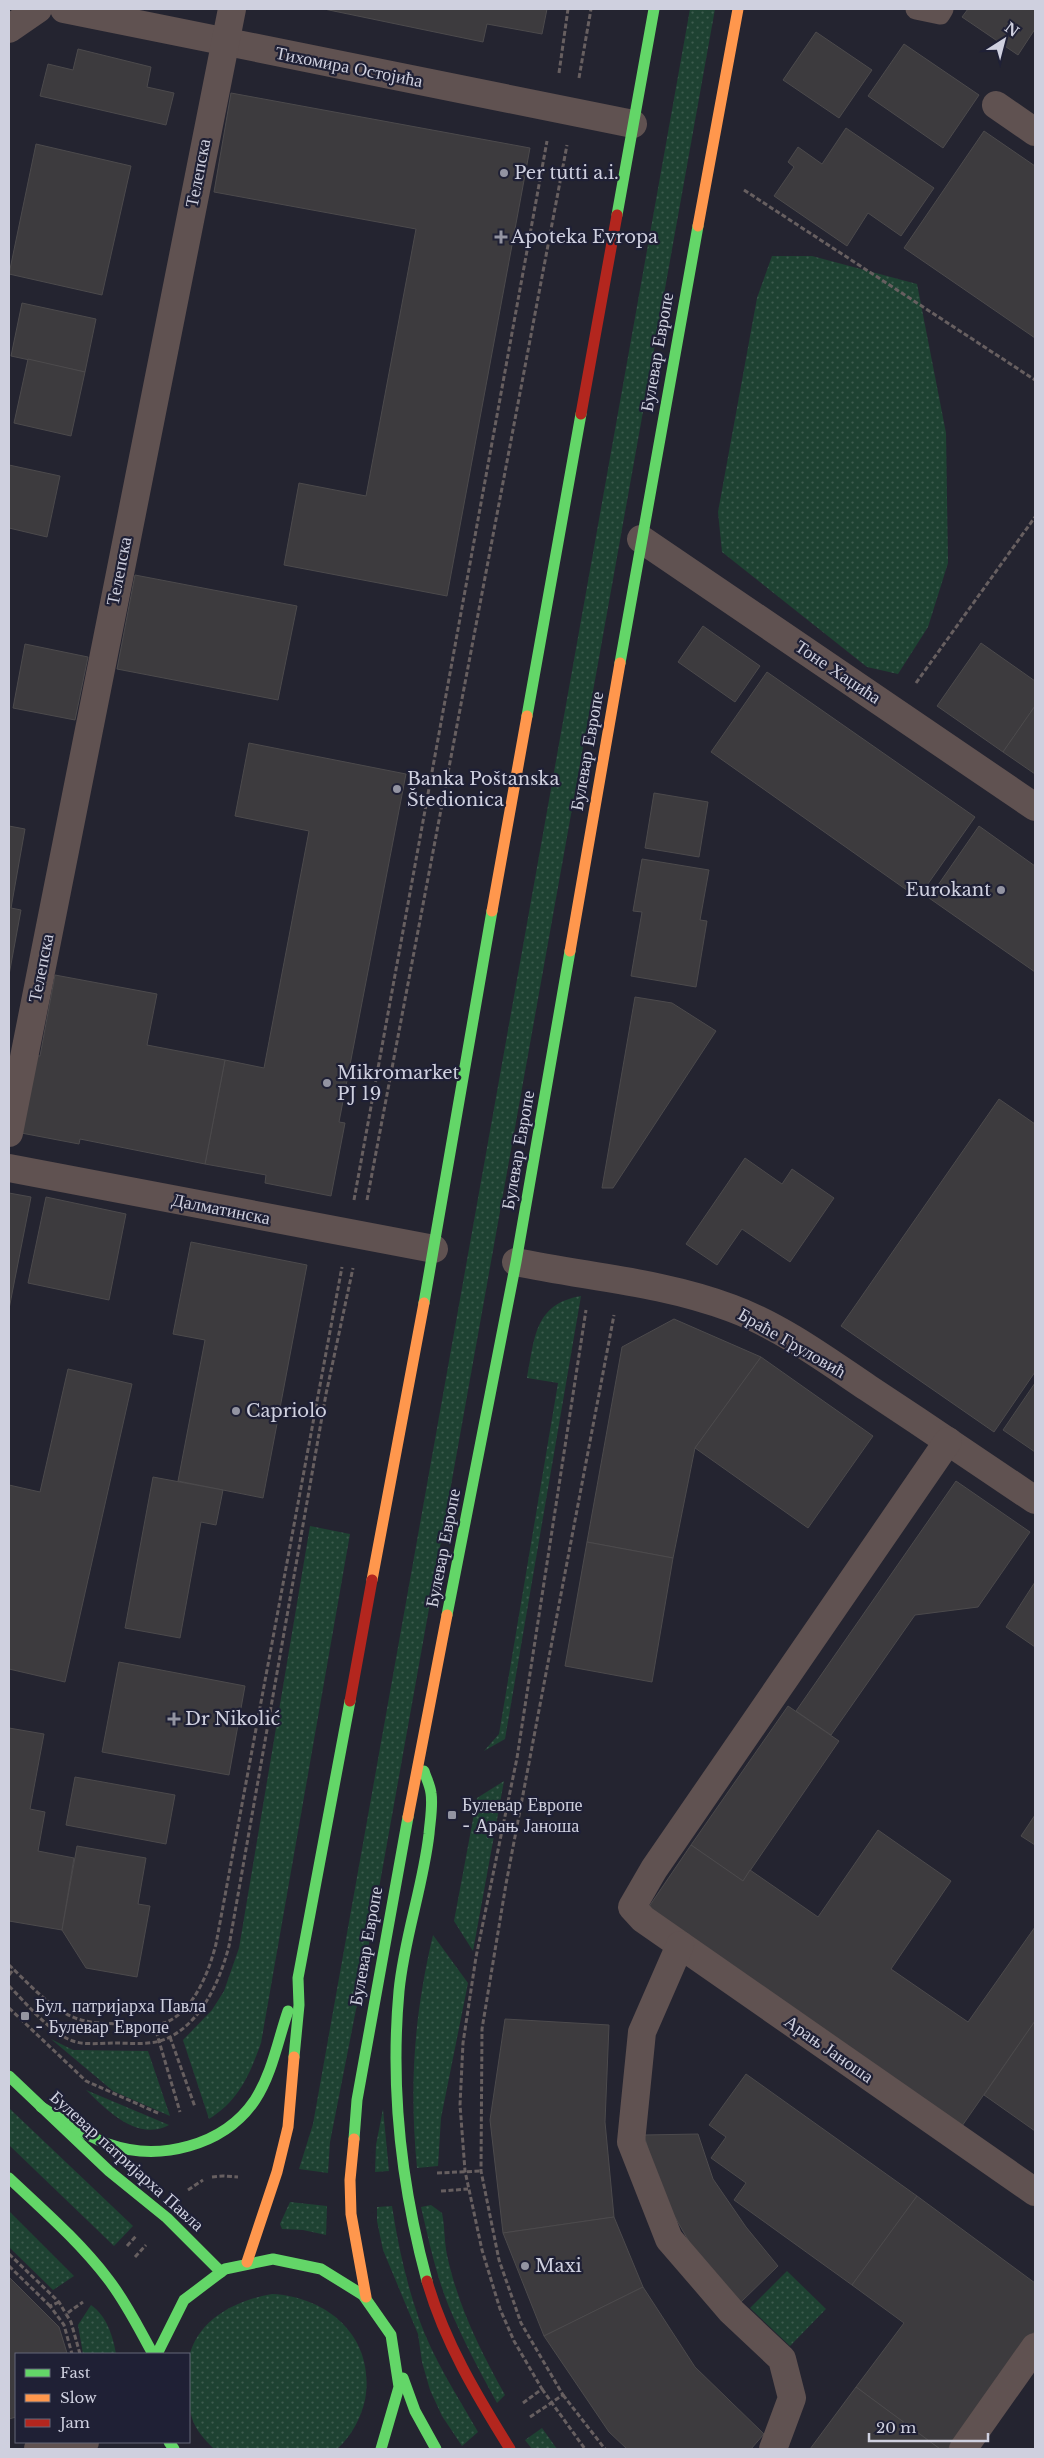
<svg xmlns="http://www.w3.org/2000/svg" width="1044" height="2458" font-family="'Libre Baskerville',serif">
	<style>
		.grass { fill: url(#grass-dots) }
		.building { fill: #3d3b3e; stroke: #4c4a4c }
		.lines { fill: none; stroke-linecap: round; stroke-linejoin: round }
		.path { stroke: #675f60; stroke-width: 3; stroke-dasharray: 5 2.5; stroke-linecap: butt }
		.lane { stroke: #605251; stroke-width: 21 }
		.street { stroke: #605251; stroke-width: 28 }
		.fast { stroke: #63d668; stroke-width: 11 }
		.slow { stroke: #ff974d; stroke-width: 11 }
		.jam { stroke: #b3261e; stroke-width: 11 }
		.poi-dot { fill: #9394a2; stroke: #1f2035; stroke-width: 2 }
		.labels { text-anchor: middle; dominant-baseline: central; stroke-width: 4.5; stroke-linejoin: round; paint-order: stroke }
		.street-label { font-size: 18px; fill: #cfd0df; stroke: #1f2035 }
		.poi-label { font-size: 18px; fill: #cfd0df; stroke: #1f2035; text-anchor: start }
	</style>
	<defs>
		<pattern id="grass-dots" width="8" height="8" patternUnits="userSpaceOnUse" patternTransform="scale(1.25)"><rect width="8" height="8" fill="#1e4232"/><path d="M2 2h.1M6 6h.1" fill="none" stroke="#3e5c4f" stroke-width="1.8" stroke-linecap="round"/></pattern>
	</defs>
	<rect width="100%" height="100%" fill="#242430"/>
	<g class="grass">
		<polygon points="690,9 715,9 371,1933 330,2142 328,2173 299,2169 313,2124"/>
		<polygon points="772,256 812,256 917,284 946,433 948,563 928,627 898,674 867,667 722,552 718,512 757,298"/>
		<path d="M581,1296L505,1739L484,1751L499,1734L558,1383L527,1378C535,1338 534,1304 581,1296Z"/>
		<path d="M310,1526L350,1534L261,2043C249,2076 239,2100 209,2119L183,2040L212,2010L224,1991L239,1948Z"/>
		<polygon points="504,1781 473,1951 454,1921 477,1798"/>
		<path d="M433,1935L468,1983L441,2118L438,2166L417,2168C409,2085 414,2016 433,1935Z"/>
		<polygon points="51,2039 73,2050 148,2051 170,2116 113,2091"/>
		<path d="M86,2090L169,2125C137,2142 107,2110 86,2090Z"/>
		<polygon points="9,2108 133,2226 114,2246 9,2145"/>
		<polygon points="383,2109 389,2171 375,2172 376,2145"/>
		<polygon points="290,2202 327,2206 326,2235 303,2230 282,2229 280,2224"/>
		<path d="M431,2205L442,2213C445,2227 444,2241 447,2255C458,2306 480,2350 505,2395L497,2403C480,2372 463,2340 449,2307C436,2275 429,2241 421,2207Z"/>
		<path d="M392,2206C398,2245 406,2282 419,2319C433,2359 457,2395 478,2432L462,2446L442,2416L430,2390L422,2362L418,2334L383,2250L377,2221V2207Z"/>
		<polygon points="9,2211 74,2276 53,2290 9,2247"/>
		<polygon points="787,2271 826,2309 790,2346 750,2308"/>
		<path d="M272,2294C330,2297 376,2339 365,2400C361,2418 351,2437 337,2449H214C191,2426 189,2417 189,2385C189,2376 187,2366 189,2358C197,2319 237,2300 272,2294Z"/>
		<path d="M91,2305C107,2316 113,2337 116,2354H83L78,2325Z"/>
		<polygon points="542,2428 557,2449 532,2449 525,2440"/>
	</g>
	<g class="building">
		<polygon points="324,9 547,9 542,34 487,24 483,42"/>
		<polygon points="968,9 1035,9 1035,29 1018,55 962,17"/>
		<polygon points="816,32 872,70 839,118 783,80"/>
		<polygon points="904,44 979,95 943,148 868,96"/>
		<polygon points="78,49 151,67 147,87 174,93 166,125 40,96 48,64 73,70"/>
		<polygon points="231,93 530,148 447,596 284,565 299,483 366,496 416,229 214,192"/>
		<polygon points="846,128 934,188 901,236 868,213 847,246 774,196 794,167 788,162 798,147 822,164"/>
		<polygon points="984,131 1035,166 1035,338 904,248"/>
		<polygon points="36,144 131,166 102,295 9,274"/>
		<polygon points="22,303 96,319 85,372 11,356"/>
		<polygon points="28,359 85,372 71,436 14,423"/>
		<polygon points="9,465 60,476 47,537 9,528"/>
		<polygon points="135,575 297,606 278,700 117,669"/>
		<polygon points="703,626 760,666 735,702 678,662"/>
		<polygon points="981,643 1035,681 1035,706 1003,752 937,706"/>
		<polygon points="25,644 88,657 75,720 13,708"/>
		<polygon points="767,672 975,817 918,898 711,752"/>
		<polygon points="1035,706 1035,774 1003,752"/>
		<polygon points="249,743 406,774 339,1122 345,1123 331,1196 265,1183 266,1175 205,1164 225,1060 264,1068 309,831 235,816"/>
		<polygon points="654,793 708,802 699,857 645,848"/>
		<polygon points="9,826 25,829 11,908 21,910 9,975"/>
		<polygon points="979,826 1035,866 1035,972 929,898"/>
		<polygon points="642,859 709,870 700,920 707,921 696,987 631,976 642,912 633,911"/>
		<polygon points="55,975 157,994 147,1045 225,1060 205,1164 80,1139 79,1144 16,1132 31,1055 40,1056"/>
		<polygon points="635,997 672,1003 716,1031 613,1188 602,1188"/>
		<polygon points="999,1099 1035,1124 1035,1372 994,1432 841,1326"/>
		<polygon points="745,1158 782,1184 792,1169 834,1198 790,1262 742,1229 717,1265 686,1244"/>
		<polygon points="9,1193 31,1197 9,1309"/>
		<polygon points="46,1197 126,1214 109,1300 28,1283"/>
		<polygon points="191,1242 307,1265 263,1498 178,1481 205,1340 173,1334"/>
		<polygon points="674,1319 761,1357 695,1448 673,1558 587,1542 622,1347"/>
		<polygon points="761,1357 873,1436 808,1528 695,1448"/>
		<polygon points="68,1369 132,1384 65,1682 9,1669 9,1485 40,1492"/>
		<polygon points="1035,1383 1035,1452 1003,1430"/>
		<polygon points="153,1477 223,1490 216,1525 201,1522 180,1638 125,1628"/>
		<polygon points="956,1481 1030,1532 978,1607 915,1615 831,1735 796,1711"/>
		<polygon points="587,1542 673,1558 652,1682 565,1666"/>
		<polygon points="1035,1582 1035,1647 1006,1627"/>
		<polygon points="119,1662 245,1686 229,1775 102,1752"/>
		<polygon points="788,1706 839,1741 743,1881 691,1845"/>
		<polygon points="9,1728 44,1734 30,1809 45,1812 38,1851 74,1858 62,1930 9,1921"/>
		<polygon points="75,1777 175,1795 166,1844 66,1825"/>
		<polygon points="1035,1815 1035,1845 1021,1836"/>
		<polygon points="878,1830 951,1881 891,1969 968,2022 1035,1927 1035,2021 962,2126 648,1908 691,1845 743,1881 750,1870 818,1917"/>
		<polygon points="77,1846 146,1858 138,1904 150,1906 137,1977 86,1968 62,1930"/>
		<polygon points="505,2019 609,2025 605,2122 614,2217 503,2233 490,2120"/>
		<polygon points="1035,2021 1035,2131 984,2095"/>
		<polygon points="746,2074 917,2196 852,2285 734,2200 746,2183 711,2158 726,2137 709,2125"/>
		<polygon points="698,2134 713,2179 746,2227 778,2266 740,2303 699,2259 660,2191 644,2135"/>
		<polygon points="917,2196 1035,2283 1035,2331 948,2449 940,2449 856,2387 904,2323 852,2285"/>
		<polygon points="614,2217 643,2287 544,2336 503,2233"/>
		<polygon points="9,2277 59,2327 67,2353 16,2354 16,2417 9,2419"/>
		<polygon points="643,2287 695,2367 764,2434 751,2449 627,2449 609,2432 544,2336"/>
		<polygon points="856,2387 940,2449 810,2449"/>
	</g>
	<g class="lines">
		<g class="path">
			<polyline points="559,73 568,9"/>
			<polyline points="579,78 591,9"/>
			<polyline points="744,190 1035,380"/>
			<polyline points="916,683 1035,517"/>
			<polyline points="354,1200 547,141"/>
			<polyline points="367,1200 567,145"/>
			<path d="M9,1965C24,1979 45,2002 63,2012C81,2023 97,2023 118,2024C132,2024 153,2028 167,2022C195,2009 209,1971 216,1944L342,1267"/>
			<polyline points="9,1975 14,1969"/>
			<path d="M9,1986C27,2004 45,2027 68,2039C81,2046 100,2043 114,2043C132,2043 154,2046 170,2037C203,2020 220,1980 229,1946L326,1394L353,1268"/>
			<polyline points="9,2008 86,2081 160,2114"/>
			<polyline points="154,2024 180,2112"/>
			<polyline points="170,2037 195,2107"/>
			<polyline points="437,2173 481,2171"/>
			<polyline points="212,2177 223,2176 238,2177"/>
			<polyline points="188,2190 203,2180"/>
			<polyline points="441,2191 468,2189"/>
			<polyline points="127,2246 136,2236"/>
			<polyline points="9,2254 59,2302 66,2314"/>
			<polyline points="135,2257 146,2245"/>
			<polyline points="9,2266 50,2306"/>
			<polyline points="59,2302 50,2306 64,2325 72,2354"/>
			<polyline points="80,2354 71,2322 66,2314 83,2302"/>
			<polyline points="542,2389 585,2449"/>
			<polyline points="563,2395 605,2449"/>
			<polyline points="523,2403 542,2389 514,2341 500,2309 482,2250 465,2171 460,2105 463,2043 476,1957 517,1758 586,1310"/>
			<polyline points="530,2417 563,2395 521,2323 499,2260 481,2171 482,2029 506,1884 614,1315"/>
		</g>
		<polyline class="lane" points="916,9 940,14 943,9"/>
		<g class="street">
			<polyline points="64,9 633,124"/>
			<polyline points="9,29 38,9"/>
			<polyline points="996,105 1035,132"/>
			<polyline points="641,539 1035,807"/>
			<polyline points="9,1133 232,9"/>
			<polyline points="9,1168 434,1249"/>
			<path d="M516,1262C588,1277 662,1282 731,1308C780,1326 825,1359 868,1388C924,1425 980,1463 1035,1500"/>
			<polyline points="948,1441 654,1869 632,1907 643,1919 1035,2192"/>
			<polyline points="680,1945 642,2032 631,2142 669,2239 731,2311 782,2359 792,2398 773,2449"/>
			<polyline points="38,2449 59,2448 85,2442"/>
			<polyline points="963,2449 1035,2347"/>
		</g>
		<g class="fast">
			<polyline points="617,215 654,9"/>
			<polyline points="620,663 698,226"/>
			<polyline points="527,716 581,414"/>
			<polyline points="424,1303 492,911"/>
			<polyline points="447,1615 516,1262 570,951"/>
			<path d="M424,1771C426,1778 430,1785 431,1793C433,1806 430,1821 429,1834C423,1887 404,1938 399,1991C390,2090 401,2185 427,2281"/>
			<polyline points="294,2057 299,2005 298,1978 350,1701"/>
			<polyline points="9,2076 109,2171 167,2218 221,2272"/>
			<path d="M41,2107C63,2120 84,2135 108,2144C159,2162 224,2146 255,2100C272,2074 278,2040 288,2011"/>
			<polyline points="354,2139 357,2100 408,1817"/>
			<path d="M9,2178C43,2210 79,2241 108,2279C126,2302 139,2329 153,2354"/>
			<polyline points="157,2354 184,2300 225,2269 273,2259 321,2269 363,2295 391,2335 399,2387 381,2449"/>
			<polyline points="403,2378 415,2411 436,2449"/>
			<polyline points="169,2442 174,2449"/>
		</g>
		<g class="slow">
			<polyline points="698,226 738,9"/>
			<polyline points="492,911 527,716"/>
			<polyline points="570,951 620,663"/>
			<polyline points="372,1580 424,1303"/>
			<polyline points="408,1817 447,1615"/>
			<polyline points="354,2139 350,2180 351,2214 366,2297"/>
			<polyline points="247,2262 277,2172 288,2127 294,2057"/>
		</g>
		<g class="jam">
			<polyline points="581,414 617,215"/>
			<polyline points="350,1701 372,1580"/>
			<path d="M427,2281C444,2341 477,2396 510,2449"/>
		</g>
	</g>
	<g class="poi-dot">
		<circle cx="504" cy="173" r="5"/>
		<path d="M498.5 229.5h5v5h5v5h-5v5h-5v-5h-5v-5h5z"/>
		<circle cx="397" cy="789" r="5"/>
		<circle cx="1001" cy="890" r="5"/>
		<circle cx="327" cy="1083" r="5"/>
		<circle cx="236" cy="1411" r="5"/>
		<path d="M171.5 1711.5h5v5h5v5h-5v5h-5v-5h-5v-5h5z"/>
		<rect x="447" y="1810" width="10" height="10" rx="2.5"/>
		<rect x="20" y="2011" width="10" height="10" rx="2.5"/>
		<circle cx="525" cy="2266" r="5"/>
	</g>
	<g class="labels">
		<g class="street-label">
			<text transform="translate(349 67) rotate(11)">Тихомира Остојића</text>
			<text transform="translate(198 173) rotate(-79)">Телепска</text>
			<text transform="translate(657 352) rotate(-80)">Булевар Европе</text>
			<text transform="translate(119 571) rotate(-79)">Телепска</text>
			<text transform="translate(838 672) rotate(34)">Тоне Хаџића</text>
			<text transform="translate(587 751) rotate(-80)">Булевар Европе</text>
			<text transform="translate(41 968) rotate(-79)">Телепска</text>
			<text transform="translate(518 1150) rotate(-80)">Булевар Европе</text>
			<text transform="translate(221 1209) rotate(11)">Далматинска</text>
			<text transform="translate(792 1343) rotate(30)">Браће Груловић</text>
			<text transform="translate(443 1548) rotate(-79)">Булевар Европе</text>
			<text transform="translate(366 1946) rotate(-80)">Булевар Европе</text>
			<text transform="translate(829 2049) rotate(35)">Арањ Јаноша</text>
			<text transform="translate(127 2161) rotate(42)">Булевар патријарха Павла</text>
		</g>
		<g class="poi-label">
			<text x="514" y="173">Per tutti a.i.</text>
			<text x="511" y="237">Apoteka Evropa</text>
			<text x="407" y="779">Banka Poštanska<tspan x="407" dy="21">Štedionica</tspan></text>
			<text x="991" y="890" text-anchor="end">Eurokant</text>
			<text x="337" y="1073">Mikromarket<tspan x="337" dy="21">PJ 19</tspan></text>
			<text x="246" y="1411">Capriolo</text>
			<text x="185" y="1719">Dr Nikolić</text>
			<text x="462" y="1805">Булевар Европе<tspan x="462" dy="21">- Арањ Јаноша</tspan></text>
			<text x="35" y="2006">Бул. патријарха Павла<tspan x="35" dy="21">- Булевар Европе</tspan></text>
			<text x="535" y="2266">Maxi</text>
		</g>
	</g>
	<rect width="1044" height="2458" fill="none" stroke="#cfd0df" stroke-width="20"/>
	<rect x="15" y="2353" width="175" height="90" fill="#1f2035" stroke="#656679"/>
	<rect x="25" y="2369" width="25" height="8" fill="#63d668" stroke="#656679"/>
	<text x="60" y="2378" font-size="15" fill="#cfd0df">Fast</text>
	<rect x="25" y="2394" width="25" height="8" fill="#ff974d" stroke="#656679"/>
	<text x="60" y="2403" font-size="15" fill="#cfd0df">Slow</text>
	<rect x="25" y="2419" width="25" height="8" fill="#b3261e" stroke="#656679"/>
	<text x="60" y="2428" font-size="15" fill="#cfd0df">Jam</text>
	<g transform="translate(1004 40) rotate(36)" stroke="#1f2035" stroke-width="4" paint-order="stroke">
	<path d="M0-4L9 19L0 12L-9 19Z" fill="#cfd0df"/>
	<text y="-8" font-size="14" font-weight="bold" text-anchor="middle" fill="#cfd0df">N</text>
	</g>
	<path d="M869 2433v8h119v-8" fill="none" stroke="#cfd0df" stroke-width="2.5"/>
	<text x="876" y="2433" font-size="15" fill="#cfd0df" stroke="#1f2035" stroke-width="4" paint-order="stroke">20 m</text>
</svg>
